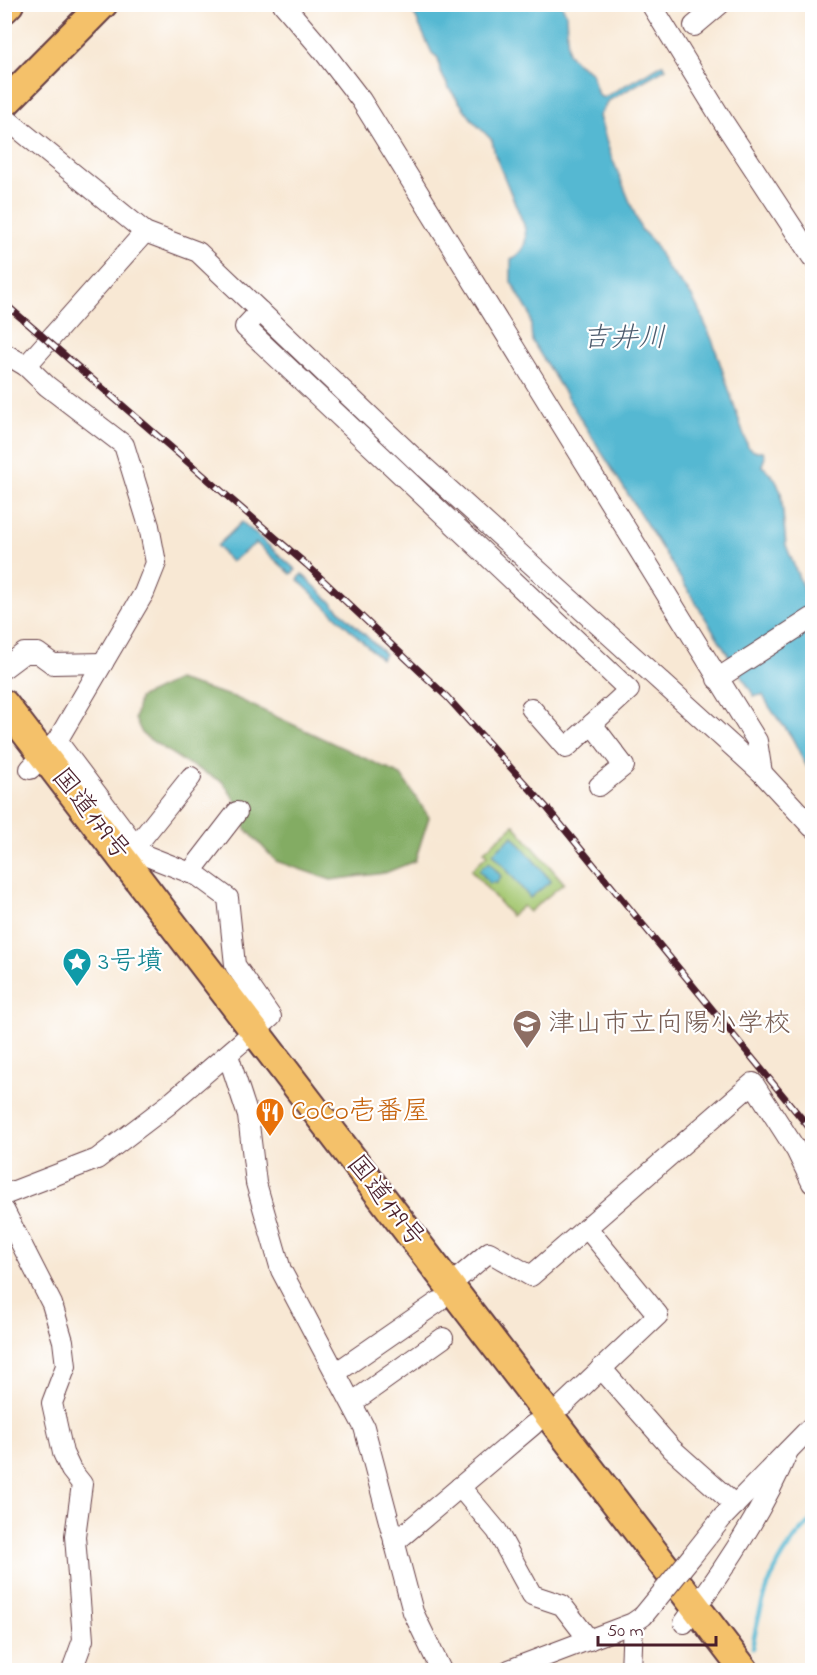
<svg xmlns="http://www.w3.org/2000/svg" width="817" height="1675" font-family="'Indie Flower','Klee One',sans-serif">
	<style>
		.green { fill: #a4c771; stroke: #77734e; stroke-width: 1.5 }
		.forest { fill: #83ac63; stroke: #666647; stroke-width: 1.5 }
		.water { fill: #54b8d2; stroke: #4f6c7e; stroke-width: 1.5 }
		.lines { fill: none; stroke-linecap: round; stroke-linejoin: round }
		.stream { stroke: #54b8d2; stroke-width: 4.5 }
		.minor-casing { stroke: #643d44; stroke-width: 22 }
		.highway-casing { stroke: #643d44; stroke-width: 32 }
		.minor { stroke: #fff; stroke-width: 20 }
		.highway { stroke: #f4c16a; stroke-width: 28 }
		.rail-casing { stroke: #4a1f2b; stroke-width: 7 }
		.rail { stroke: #fff; stroke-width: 4.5; stroke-dasharray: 14; stroke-linecap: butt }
		.minor-bridge-casing { stroke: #643d44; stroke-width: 22; stroke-linecap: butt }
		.minor-bridge { stroke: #fff; stroke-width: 20 }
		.labels { text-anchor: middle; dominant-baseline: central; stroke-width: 4.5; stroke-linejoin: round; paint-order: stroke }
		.street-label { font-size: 27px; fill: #4a1f2b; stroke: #fff }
		.culture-label { font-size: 27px; fill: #0d838f; stroke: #fff; text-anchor: start }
		.education-label { font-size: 27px; fill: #785e54; stroke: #fff; text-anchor: start }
		.food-label { font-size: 27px; fill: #c56008; stroke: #fff; text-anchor: start }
		.water-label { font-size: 28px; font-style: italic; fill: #4e5c6e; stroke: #fff }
	</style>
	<rect width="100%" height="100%" fill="#fff"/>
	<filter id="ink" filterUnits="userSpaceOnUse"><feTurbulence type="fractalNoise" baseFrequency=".0167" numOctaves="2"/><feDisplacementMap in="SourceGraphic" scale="12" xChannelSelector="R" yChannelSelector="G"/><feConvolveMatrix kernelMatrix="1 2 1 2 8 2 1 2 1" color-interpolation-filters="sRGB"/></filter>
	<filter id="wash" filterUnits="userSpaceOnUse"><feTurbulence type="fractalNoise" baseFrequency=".008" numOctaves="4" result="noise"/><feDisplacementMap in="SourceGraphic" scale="24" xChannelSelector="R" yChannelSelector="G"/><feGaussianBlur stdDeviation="1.35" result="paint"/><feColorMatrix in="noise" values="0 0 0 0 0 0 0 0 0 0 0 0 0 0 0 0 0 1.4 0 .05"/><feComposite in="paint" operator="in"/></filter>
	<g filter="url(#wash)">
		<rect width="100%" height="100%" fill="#f8e8d4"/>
		<polygon class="green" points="514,825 564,883 529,912 523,906 511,916 471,870 487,855 484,851"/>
		<polygon class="forest" points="177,680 234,697 401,775 429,817 415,861 385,873 331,880 276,861 246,829 237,803 223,782 183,761 143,735 135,719 139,698"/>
		<g class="water">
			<path d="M410,5H562L566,14L568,53L578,64L591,72L598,95L603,98L663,64L666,68L608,101L599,116L610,153L641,229L654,243L668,269L691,295L699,310L713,342L748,447L754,451H763L765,457L762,465L775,479L781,492L786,545L812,611V774C802,761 799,749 791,736C781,721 770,712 763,695L754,696L532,341L530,314L511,282V259C525,252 528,240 524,225L495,155L492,140L473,121L449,88L440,71L438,58L432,53Z"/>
			<polygon points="242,522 296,570 291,574 256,543 231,562 217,546"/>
			<polygon points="302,574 385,654 381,659 298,580"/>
			<polygon points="513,836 551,881 530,898 493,853"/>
			<polygon points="489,862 501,876 496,884 493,882 490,884 479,870"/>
		</g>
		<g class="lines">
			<path class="stream" d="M752,1648C761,1598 774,1556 812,1520"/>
		</g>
	</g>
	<g filter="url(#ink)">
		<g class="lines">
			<g class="minor-casing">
				<g id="minor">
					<polyline points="283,4 324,52 361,100 389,145 757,741 762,773"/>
					<polyline points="651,4 724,123 812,257"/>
					<polyline points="694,26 720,4"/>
					<polyline points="4,117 145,232 198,252 414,458 762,773 812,827"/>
					<polyline points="260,311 245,327 629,690 566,748 531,708"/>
					<polyline points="4,353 26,366 47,386 124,445 149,526 156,563 144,593 57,741 30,769"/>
					<polyline points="26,366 145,232"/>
					<polyline points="4,668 24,653 38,653 53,664 103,663"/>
					<polyline points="717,679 812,618"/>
					<polyline points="592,724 624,766 599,786"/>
					<polyline points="136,846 191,777"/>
					<polyline points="190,873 237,812"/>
					<polyline points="228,1055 248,1116 256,1183 281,1270 364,1427 413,1612 441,1670"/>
					<polyline points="4,1195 97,1159 168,1105 271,1017 235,965 228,898 198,876 142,854 57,741"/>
					<polyline points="4,1210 52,1304 63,1341 66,1366 52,1403 63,1453 71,1470 82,1484 75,1536 83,1640 72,1670"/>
					<polyline points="449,1286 489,1252 531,1276 753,1083 796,1150 812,1183"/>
					<polyline points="601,1368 672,1449 735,1505"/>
					<polyline points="337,1372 438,1302"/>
					<polyline points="353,1402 443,1338"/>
					<polyline points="563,1405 658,1315 587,1228"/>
					<polyline points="460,1487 497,1531 532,1595 562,1605 589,1640"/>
					<polyline points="394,1543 533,1425"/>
					<polyline points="692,1556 722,1518 812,1426"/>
					<path d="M684,1623C725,1569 762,1513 788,1451"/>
					<polyline points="509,1670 633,1623 643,1616"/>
					<polyline points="631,1670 633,1623"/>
				</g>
			</g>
			<g class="highway-casing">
				<g id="highway">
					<polyline points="4,9 9,4"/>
					<polyline points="4,104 103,4"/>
					<polyline points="4,704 744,1670"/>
				</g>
			</g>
			<use href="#minor" class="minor"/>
			<use href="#highway" class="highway"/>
			<g class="rail-casing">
				<polyline id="rail" points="4,303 307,565 447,697 548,809 812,1131"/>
			</g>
			<use href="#rail" class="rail"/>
			<g class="minor-bridge-casing">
				<polyline id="minor-bridge" points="643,1616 692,1556"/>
			</g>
			<use href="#minor-bridge" class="minor-bridge"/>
		</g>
	</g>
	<defs>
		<g id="sight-pin" transform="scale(1.5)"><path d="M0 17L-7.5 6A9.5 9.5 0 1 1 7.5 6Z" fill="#0f9aa8" stroke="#fff"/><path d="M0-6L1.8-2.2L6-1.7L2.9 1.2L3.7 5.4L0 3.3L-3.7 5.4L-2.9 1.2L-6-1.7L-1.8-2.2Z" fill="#fff"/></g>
		<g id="school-pin" transform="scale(1.5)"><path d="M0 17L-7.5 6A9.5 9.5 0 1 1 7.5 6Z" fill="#8d6e63" stroke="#fff"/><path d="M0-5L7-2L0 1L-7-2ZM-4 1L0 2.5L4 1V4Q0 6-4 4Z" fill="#fff"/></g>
		<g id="restaurant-pin" transform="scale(1.5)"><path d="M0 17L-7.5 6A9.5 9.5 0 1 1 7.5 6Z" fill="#e8710a" stroke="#fff"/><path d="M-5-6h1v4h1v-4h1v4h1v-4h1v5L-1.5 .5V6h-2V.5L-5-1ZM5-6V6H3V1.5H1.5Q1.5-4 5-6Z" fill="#fff"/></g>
	</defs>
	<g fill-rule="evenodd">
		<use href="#sight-pin" x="77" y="962"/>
		<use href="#school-pin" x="527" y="1024"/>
		<use href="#restaurant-pin" x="270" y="1112"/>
	</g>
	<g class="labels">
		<g class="street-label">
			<text transform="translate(90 815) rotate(52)">国道179号</text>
			<text transform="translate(385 1202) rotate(52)">国道179号</text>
		</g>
		<g class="culture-label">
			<text x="98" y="962">3号墳</text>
		</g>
		<g class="education-label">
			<text x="548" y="1024">津山市立向陽小学校</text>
		</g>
		<g class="food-label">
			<text x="291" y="1112">CoCo壱番屋</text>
		</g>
		<g class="water-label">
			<text x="624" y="339">吉井川</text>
		</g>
	</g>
	<rect width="817" height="1675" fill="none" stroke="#fff" stroke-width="24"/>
	<path d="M598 1636v9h118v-9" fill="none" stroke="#4a1f2b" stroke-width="3"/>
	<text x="607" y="1636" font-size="18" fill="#4a1f2b" stroke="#ffffff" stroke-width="4.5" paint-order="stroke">50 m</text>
</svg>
